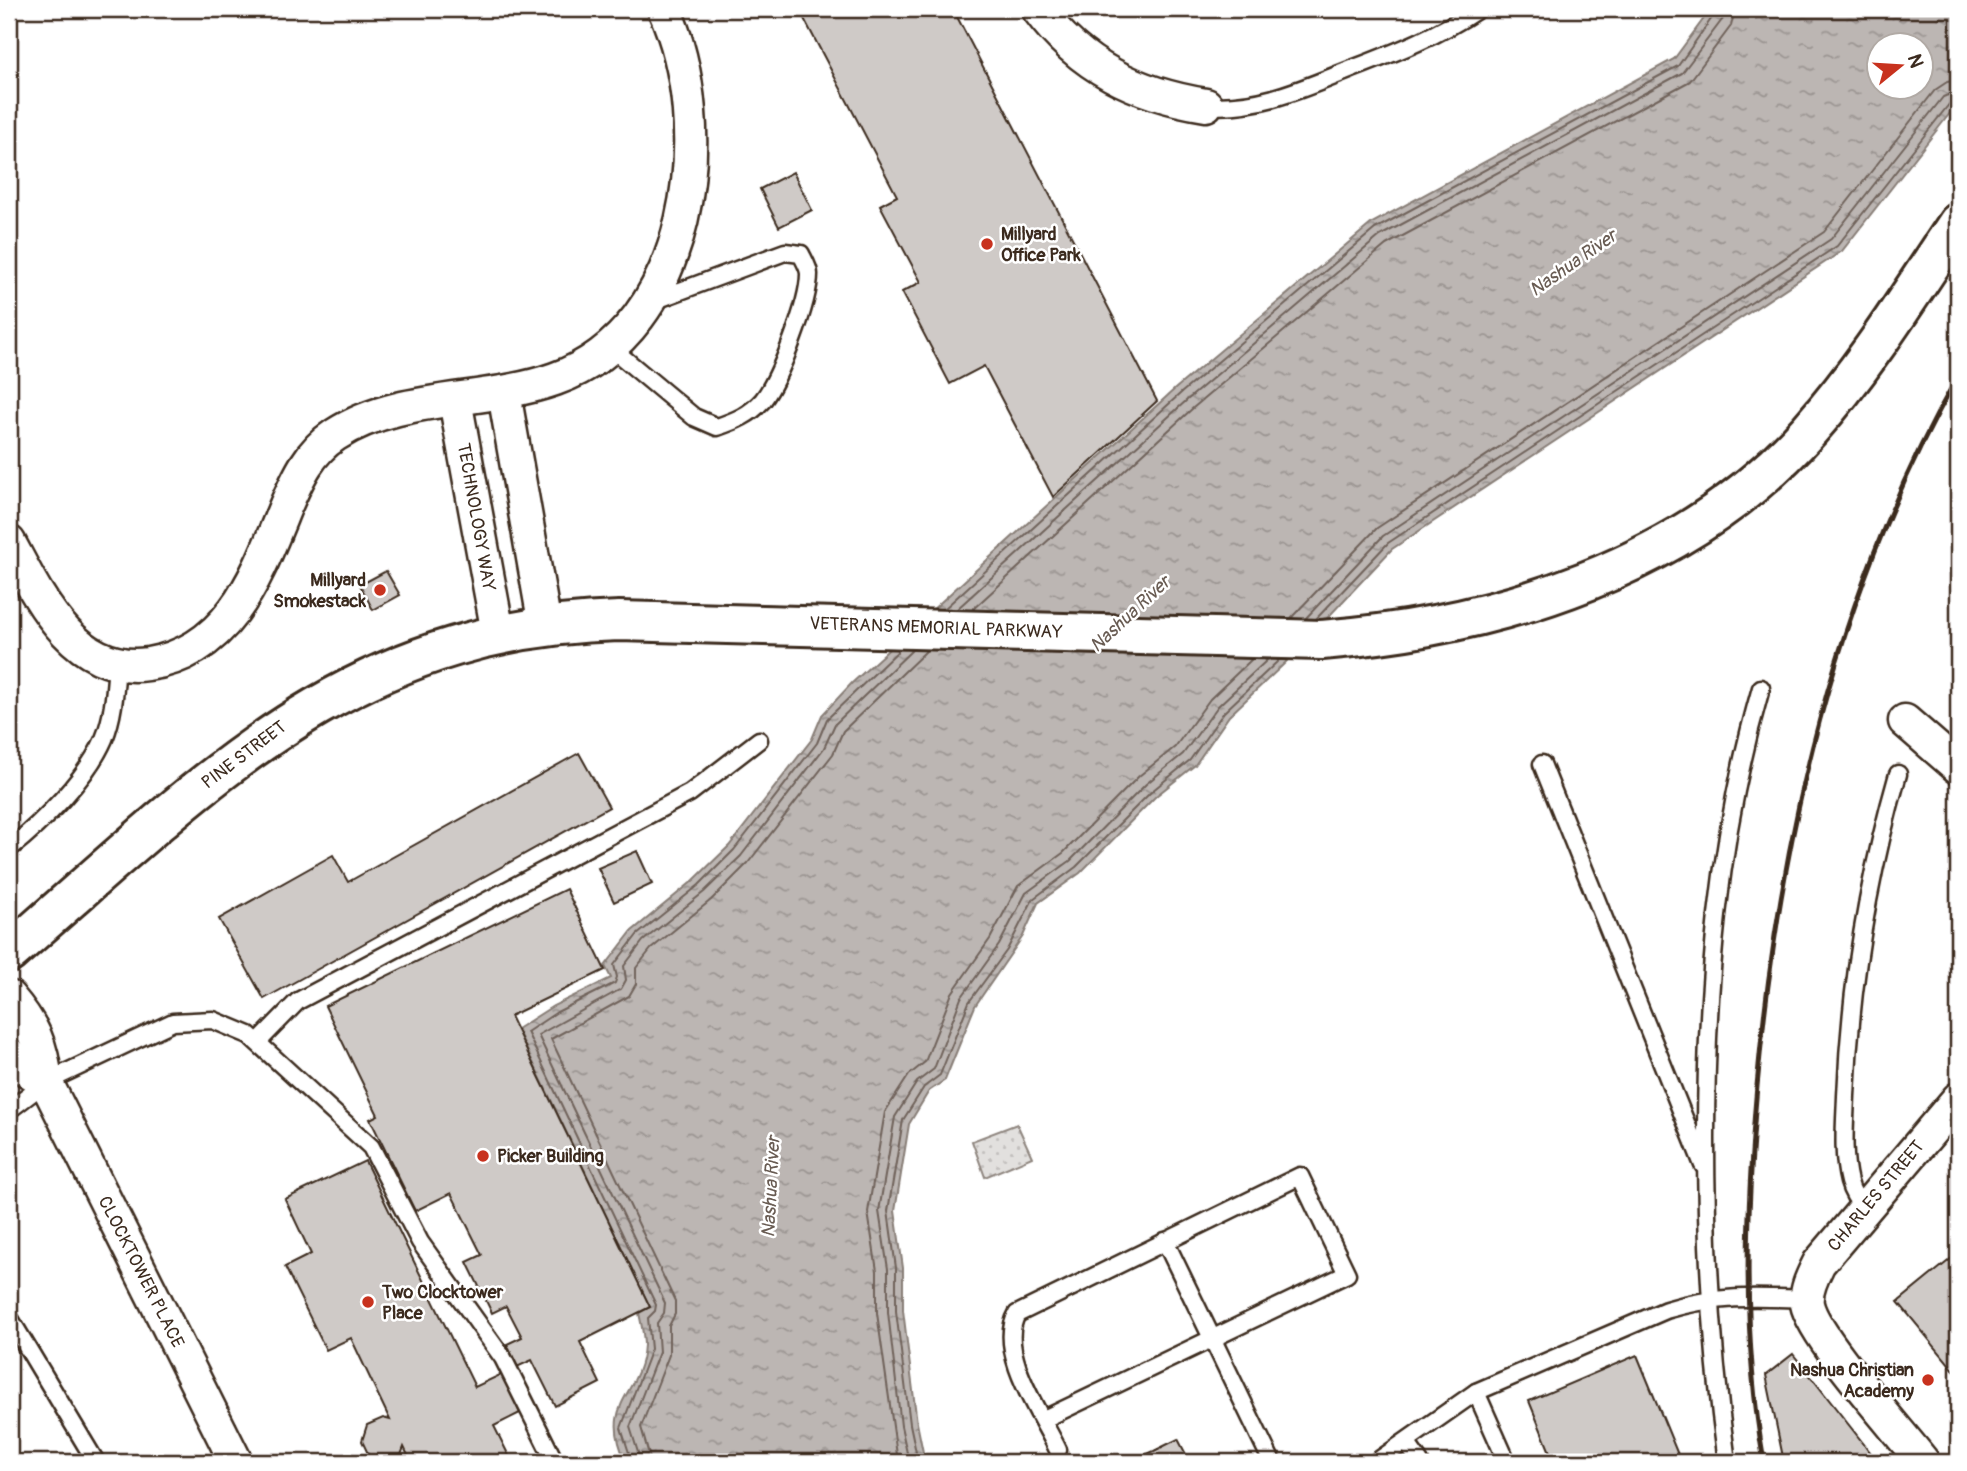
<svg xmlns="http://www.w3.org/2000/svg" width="1967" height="1471" font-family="Pangolin,sans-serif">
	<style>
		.park { fill: url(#park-dots); stroke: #8e857e; stroke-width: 2 }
		.water { fill: url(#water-ripples); stroke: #887e77; stroke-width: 2; fill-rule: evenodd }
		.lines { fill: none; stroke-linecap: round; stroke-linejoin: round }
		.shore { stroke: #6f625a; stroke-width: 2 }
		.building { fill: #cfcac7; stroke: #3b2a1e; stroke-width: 2 }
		.lane-casing { stroke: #3b2a1e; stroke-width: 21 }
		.street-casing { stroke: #3b2a1e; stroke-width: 37 }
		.secondary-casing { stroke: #3b2a1e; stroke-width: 44 }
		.lane { stroke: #fff; stroke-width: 16 }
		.street { stroke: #fff; stroke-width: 32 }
		.secondary { stroke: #fff; stroke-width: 38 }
		.rail { stroke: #3b2a1e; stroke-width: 5 }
		.poi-dot { fill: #c8321e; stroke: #fff; stroke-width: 2.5 }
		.labels { text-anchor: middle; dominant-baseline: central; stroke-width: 5; stroke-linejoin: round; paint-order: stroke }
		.poi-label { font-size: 18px; font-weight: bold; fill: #3b2a1e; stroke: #fff; text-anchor: start }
		.street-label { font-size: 18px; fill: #3b2a1e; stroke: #fff }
		.water-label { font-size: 19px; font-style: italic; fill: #685b52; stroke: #fff }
	</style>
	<defs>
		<pattern id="park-dots" width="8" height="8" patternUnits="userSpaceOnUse" patternTransform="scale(1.75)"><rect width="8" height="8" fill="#e2e0de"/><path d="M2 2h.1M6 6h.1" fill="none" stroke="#c3c0be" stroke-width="1.8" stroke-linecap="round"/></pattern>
		<pattern id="water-ripples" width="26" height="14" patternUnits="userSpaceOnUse" patternTransform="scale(1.75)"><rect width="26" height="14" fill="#bcb6b3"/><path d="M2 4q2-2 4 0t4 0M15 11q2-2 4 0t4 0" fill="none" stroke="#9a9491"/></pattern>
	</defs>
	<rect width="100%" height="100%" fill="#fff"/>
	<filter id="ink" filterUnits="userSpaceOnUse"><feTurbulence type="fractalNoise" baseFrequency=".0143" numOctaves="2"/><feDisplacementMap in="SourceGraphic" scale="14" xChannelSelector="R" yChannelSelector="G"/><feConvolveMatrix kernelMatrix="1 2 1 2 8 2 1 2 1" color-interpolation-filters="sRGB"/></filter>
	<g filter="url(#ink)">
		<polygon class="park" points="1017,1124 1032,1157 985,1177 972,1141"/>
		<path class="water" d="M1711,9H1958V103L1842,251L1392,549L1285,663L1229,716L1195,765L1156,796L1080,873L1038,903L1023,936L975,1006L945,1080L929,1091L909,1124L895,1211L903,1268V1310L917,1423L925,1462H626C598,1401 641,1397 644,1345C644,1334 641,1323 639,1313L650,1307L517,1029L553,1006L611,978L605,966L632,931L694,880L729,846L812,739L822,715L852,683L1176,388L1372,223L1674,59ZM1880,46H1922V88H1880Z"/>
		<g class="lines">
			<g class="shore">
				<polyline points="944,609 1181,393 1375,229 1678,66 1714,15 1716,9"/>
				<polyline points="957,609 1187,400 1380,236 1682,73 1722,20 1725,9"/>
				<polyline points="972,610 1193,408 1386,245 1690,81 1731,26 1735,9"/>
				<polyline points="1291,618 1377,528 1824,232 1935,90 1947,82 1958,80"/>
				<polyline points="1305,619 1383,536 1831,239 1943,97 1958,91"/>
				<polyline points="1316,619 1388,543 1837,246 1950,103 1958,100"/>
				<polyline points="632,1462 621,1428 651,1349 648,1318 655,1311 656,1305 527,1032 557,1012 615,983 617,977 614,965 637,935 699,885 734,850 817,743 827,719 899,650"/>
				<polyline points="641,1462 630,1427 659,1352 657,1323 664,1313 665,1303 538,1035 621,989 626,980 624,966 643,941 704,892 741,856 824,748 835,724 912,650"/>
				<polyline points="651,1462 641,1427 669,1355 669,1326 675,1314 675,1301 551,1039 629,996 636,984 636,968 651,949 711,900 748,863 833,754 843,731 927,650"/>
				<polyline points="898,1462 877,1313 877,1271 868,1212 885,1112 909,1075 925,1062 952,993 990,939 1018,886 1063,853 1139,776 1175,747 1210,699 1252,659"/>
				<polyline points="909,1462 901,1426 888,1312 888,1269 879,1211 895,1117 917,1082 934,1069 961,998 999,945 1026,893 1070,861 1146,784 1183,754 1218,706 1267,660"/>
				<polyline points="918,1462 910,1424 896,1311 896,1268 888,1211 903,1120 924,1087 940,1075 969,1002 1007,950 1033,899 1076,867 1152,791 1190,760 1224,712 1279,660"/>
			</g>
		</g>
		<g class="building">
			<polygon points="799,9 953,9 1157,401 1053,497 984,366 950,384 902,292 921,282 880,205 897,196"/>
			<polygon points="793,172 812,210 779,227 760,189"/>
			<polygon points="386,571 400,595 373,610 360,585"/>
			<polygon points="579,753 609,807 264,999 219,919 333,855 348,882"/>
			<polygon points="637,851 652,884 614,902 598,868"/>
			<polygon points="566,889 605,970 510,1016 650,1307 580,1342 600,1383 555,1406 532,1360 517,1367 507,1344 522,1337 506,1306 492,1313 467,1262 482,1255 451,1193 415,1211 370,1119 378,1115 325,1006"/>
			<polygon points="365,1161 475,1387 502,1374 520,1413 494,1426 512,1462 411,1462 404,1447 401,1455 386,1462 370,1458 362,1441 367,1425 383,1418 390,1420 351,1338 326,1350 285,1267 311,1254 285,1199"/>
			<polygon points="1958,1253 1958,1375 1898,1302"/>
			<polygon points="1793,1354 1878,1462 1784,1462 1766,1375"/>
			<polygon points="1637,1355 1681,1462 1554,1462 1529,1401"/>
			<polygon points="1178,1439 1190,1462 1130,1462 1154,1451"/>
		</g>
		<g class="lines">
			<g class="lane-casing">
				<g id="lane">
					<path d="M1206,105C1258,110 1304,88 1352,69C1396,52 1438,36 1478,9"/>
					<path d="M610,347L694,417L717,427C735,421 750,415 763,400C780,378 809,302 809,274C809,268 804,260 801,254L785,252L648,303"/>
					<polyline points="1542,764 1703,1165"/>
					<path d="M9,849C42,823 87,778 104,739C114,715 115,689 117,664"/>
					<polyline points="258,1042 298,1001 690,793 759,740"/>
					<polyline points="9,1110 46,1082 173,1022 213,1020 249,1035 371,1147 420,1242 503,1358 555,1462"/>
					<path d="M1865,1209C1857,1201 1852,1193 1849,1182C1842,1154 1845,1124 1846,1096C1850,987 1868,879 1898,774"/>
					<polyline points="1165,1241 1272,1462"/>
					<polyline points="9,1317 96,1462"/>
					<polyline points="1476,1392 1507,1462"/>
					<path d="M1044,1419L1347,1274L1300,1176L1017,1314C996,1351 1042,1416 1058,1450"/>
					<polyline points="1406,1442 1420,1462"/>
					<path d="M1376,1462L1476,1392L1666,1310C1713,1295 1758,1297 1806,1299"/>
					<path d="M1727,1462C1712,1356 1706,1247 1706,1139C1706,986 1718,837 1761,688"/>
				</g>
			</g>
			<g class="street-casing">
				<g id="street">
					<path d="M1038,9C1080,67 1137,94 1206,105"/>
					<polyline points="504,393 545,626"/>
					<polyline points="455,400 498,633"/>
					<path d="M9,542C38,596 74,675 148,664C231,652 258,573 286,505C298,478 309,452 335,435C399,393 485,404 555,379C694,330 717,127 664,9"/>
					<polyline points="1905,721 1958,767"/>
					<path d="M9,997C33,1025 42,1045 46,1082L236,1462"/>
					<polyline points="9,1054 16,1063 46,1082"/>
					<path d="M1923,1462C1899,1431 1813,1336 1807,1304C1805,1290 1813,1275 1819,1263L1958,1099"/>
				</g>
			</g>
			<g class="secondary-casing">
				<path id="secondary" d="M9,953C202,786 345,628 619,621L1322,640C1500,626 1688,567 1810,429C1866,366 1911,293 1958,223"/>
			</g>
			<use href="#lane" class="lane"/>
			<use href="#street" class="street"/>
			<use href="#secondary" class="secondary"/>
			<path class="rail" d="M1764,1462C1742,1337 1746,1213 1757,1086C1779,840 1835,593 1958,376"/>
		</g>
	</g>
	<g class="poi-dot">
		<circle cx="987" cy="244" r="7"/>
		<circle cx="380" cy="590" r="7"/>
		<circle cx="483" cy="1156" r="7"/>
		<circle cx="368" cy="1302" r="7"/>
		<circle cx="1928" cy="1380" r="7"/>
	</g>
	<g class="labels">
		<g class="poi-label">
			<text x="1001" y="234">Millyard<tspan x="1001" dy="21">Office Park</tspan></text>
			<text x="366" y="580" text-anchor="end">Millyard<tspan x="366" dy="21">Smokestack</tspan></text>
			<text x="497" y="1156">Picker Building</text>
			<text x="382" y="1292">Two Clocktower<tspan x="382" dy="21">Place</tspan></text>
			<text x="1914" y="1370" text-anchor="end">Nashua Christian<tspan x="1914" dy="21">Academy</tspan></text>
		</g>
		<g class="street-label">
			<text transform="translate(476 517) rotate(80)">TECHNOLOGY WAY</text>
			<text transform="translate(936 628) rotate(2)">VETERANS MEMORIAL PARKWAY</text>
			<text transform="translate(244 755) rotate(-37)">PINE STREET</text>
			<text transform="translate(1876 1196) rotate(-50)">CHARLES STREET</text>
			<text transform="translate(141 1272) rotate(63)">CLOCKTOWER PLACE</text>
		</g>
		<g class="water-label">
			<text transform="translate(1573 263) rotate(-35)">Nashua River</text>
			<text transform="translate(1130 614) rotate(-43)">Nashua River</text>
			<text transform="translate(771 1187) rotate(-87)">Nashua River</text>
		</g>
	</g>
	<rect width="1967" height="1471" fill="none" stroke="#fff" stroke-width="35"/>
	<rect x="18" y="18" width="1932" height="1436" fill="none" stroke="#3b2a1e" stroke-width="2.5" filter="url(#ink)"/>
	<g transform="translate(1900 66) rotate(72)"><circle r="33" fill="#ffffff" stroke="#b1aaa5" stroke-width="2"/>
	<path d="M0-5L12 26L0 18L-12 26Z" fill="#c8321e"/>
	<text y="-10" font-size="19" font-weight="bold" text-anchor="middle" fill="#3b2a1e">N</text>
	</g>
</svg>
